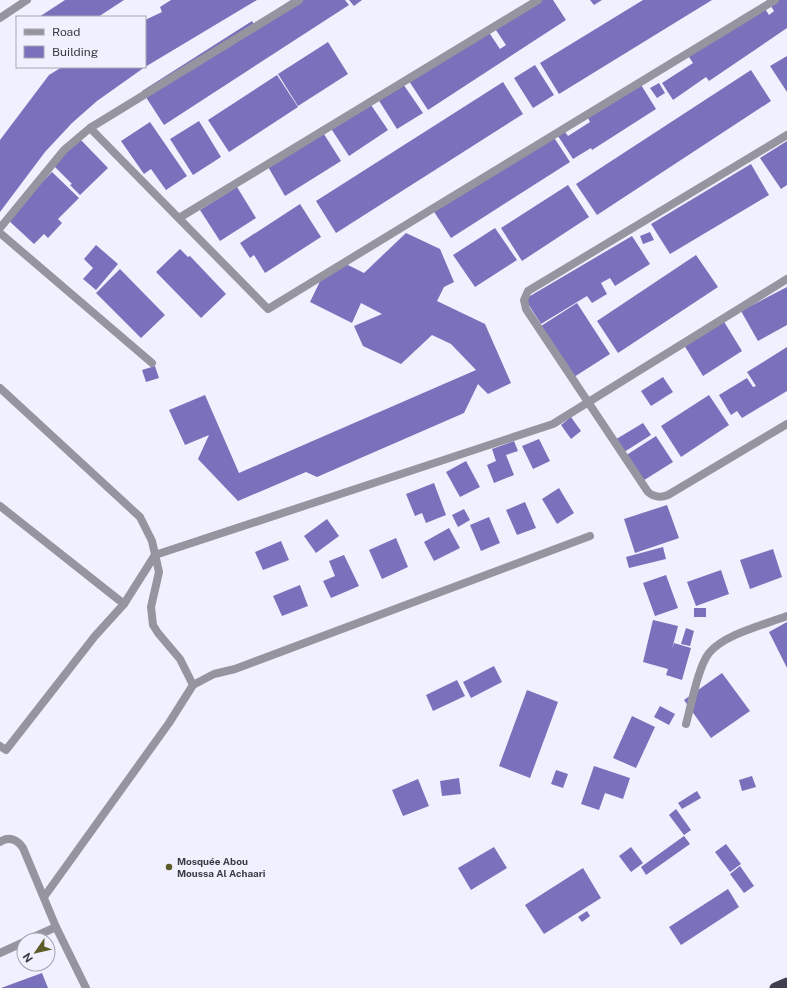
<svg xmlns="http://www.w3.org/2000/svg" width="787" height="988" font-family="'Public Sans',sans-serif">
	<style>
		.building { fill: #7a71bc }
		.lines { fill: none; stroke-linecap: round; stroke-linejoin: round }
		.minor { stroke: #96959f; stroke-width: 8 }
		.tertiary { stroke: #96959f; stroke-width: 8 }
		.trunk { stroke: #403f50; stroke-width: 11 }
		.poi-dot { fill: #5d5c29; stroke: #f0f0fe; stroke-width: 1.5 }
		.labels { text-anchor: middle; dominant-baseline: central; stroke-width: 4; stroke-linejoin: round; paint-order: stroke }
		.poi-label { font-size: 10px; font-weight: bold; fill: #393942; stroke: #f0f0fe; text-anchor: start }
	</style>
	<rect width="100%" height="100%" fill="#f0f0fe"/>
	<g class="building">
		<polygon points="65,0 124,0 98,17 39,17"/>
		<polygon points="171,0 257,0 145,67 145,20 162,12 160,7"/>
		<polygon points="291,0 345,0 349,5 164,125 142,91 252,21 254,24"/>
		<polygon points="349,0 362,0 354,6"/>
		<polygon points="535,0 553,0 566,20 428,110 407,78 486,28 500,49 506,45 494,27"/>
		<polygon points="590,0 602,0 594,5"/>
		<polygon points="643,0 712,0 559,94 540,63"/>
		<polygon points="773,0 787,0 787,28 709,81 706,77 673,100 662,83 693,63 687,54 762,4 769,15 774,11 769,3"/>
		<polygon points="328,42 348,74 298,106 278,74"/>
		<polygon points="787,56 787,92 770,66"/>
		<polygon points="535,65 554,95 533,108 514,78"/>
		<polygon points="62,67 145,67 97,101 72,123 45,152 0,212 0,140 49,75"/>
		<polygon points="751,70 771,101 597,215 576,184"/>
		<polygon points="277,75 298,107 229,152 208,120"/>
		<polygon points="638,80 656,109 592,150 591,148 573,159 558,136 565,132 568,136 590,122 586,114"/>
		<polygon points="401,81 423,113 397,129 376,96"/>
		<polygon points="503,82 523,114 336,233 316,201"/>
		<polygon points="659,83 665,93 657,98 650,88"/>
		<polygon points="369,102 388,130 349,156 328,124"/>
		<polygon points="199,121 221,157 193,175 170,139"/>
		<polygon points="150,122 187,176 166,190 151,169 144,174 121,141"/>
		<polygon points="322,131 341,161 285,196 267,165"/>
		<polygon points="551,133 570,162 451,238 431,207"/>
		<polygon points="80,139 108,168 80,195 70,185 72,184 53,165"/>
		<polygon points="787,141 787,185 781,189 760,158"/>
		<polygon points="751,164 769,195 670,254 651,224"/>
		<polygon points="52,172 79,198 58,219 62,223 48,238 44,234 34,244 6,218"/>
		<polygon points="568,185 589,217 522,261 501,228"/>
		<polygon points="237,187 256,218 220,241 200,210"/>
		<polygon points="300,204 321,237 265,273 254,255 250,258 240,243"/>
		<polygon points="495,228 517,260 475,287 453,255"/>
		<polygon points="650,232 654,240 643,244 640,236"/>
		<polygon points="406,233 440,249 454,282 444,287 437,301 485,324 511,383 488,394 478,384 464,413 317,477 306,472 238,501 198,459 209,435 185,445 169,410 205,395 239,473 476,370 451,344 432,335 401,364 363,346 354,326 382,314 361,303 352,323 310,302 324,273 346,264 364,273"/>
		<polygon points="632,236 650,264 615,286 610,278 601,283 607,294 592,303 587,296 541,324 525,299"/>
		<polygon points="96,245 118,264 96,290 83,279 93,268 84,259"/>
		<polygon points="180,249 188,257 190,256 226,294 201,318 156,272"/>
		<polygon points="696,255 718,287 618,353 597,321"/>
		<polygon points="120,269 165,315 141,338 96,293"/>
		<polygon points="787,287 787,325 758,341 741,311"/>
		<polygon points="577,303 610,354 574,377 541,326"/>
		<polygon points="723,320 742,351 703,376 684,345"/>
		<polygon points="787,347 787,391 742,418 737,411 731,415 719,395 747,378 753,387 756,386 747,372"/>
		<polygon points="155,366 159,378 146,382 142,370"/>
		<polygon points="663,377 673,392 651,406 641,391"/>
		<polygon points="709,395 729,425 681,457 661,426"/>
		<polygon points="571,417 581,431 571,439 561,425"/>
		<polygon points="643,423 651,435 621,454 613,441"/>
		<polygon points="656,436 673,462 641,482 625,456"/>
		<polygon points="539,439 550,461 533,469 522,446"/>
		<polygon points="514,441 518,451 506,455 514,475 494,483 487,465 496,461 492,449"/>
		<polygon points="466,461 480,487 460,497 446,472"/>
		<polygon points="434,483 446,515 426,523 422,513 415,516 406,494"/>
		<polygon points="559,488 574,513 557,524 542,499"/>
		<polygon points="525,502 536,528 517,535 506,510"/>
		<polygon points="667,505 679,538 635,553 624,519"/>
		<polygon points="464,509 470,520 458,527 452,515"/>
		<polygon points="489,517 500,543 481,551 470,525"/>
		<polygon points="327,519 339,536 316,553 304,536"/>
		<polygon points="449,528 460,548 434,561 424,542"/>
		<polygon points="396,538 408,567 382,579 369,550"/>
		<polygon points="281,541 289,560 263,570 255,552"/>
		<polygon points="663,547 666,559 629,568 626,557"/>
		<polygon points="773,549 782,577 750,589 740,560"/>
		<polygon points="344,555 359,586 331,598 323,581 335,576 329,561"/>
		<polygon points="721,570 729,594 696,606 687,582"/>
		<polygon points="666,575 678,608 655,616 643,583"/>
		<polygon points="300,585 308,606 282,616 273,596"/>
		<rect x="694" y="608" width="12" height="9"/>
		<polygon points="653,620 678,626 672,649 674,643 691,648 682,680 666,675 668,669 643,662"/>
		<polygon points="787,622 787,668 769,632"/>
		<polygon points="686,628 694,631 690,646 681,644"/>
		<polygon points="494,666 502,682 471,698 463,682"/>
		<polygon points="722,673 750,711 711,738 684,700"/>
		<polygon points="457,680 465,696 433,711 426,695"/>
		<polygon points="527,690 558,702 530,778 499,766"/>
		<polygon points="660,706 675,714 669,725 654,717"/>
		<polygon points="632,716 655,727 636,768 613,758"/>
		<polygon points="594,766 630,778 623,799 605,793 599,810 581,804"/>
		<polygon points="556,770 568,774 563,788 551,784"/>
		<polygon points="752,776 756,787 742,791 739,780"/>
		<polygon points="459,778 461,794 442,796 440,781"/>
		<polygon points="418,779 429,806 403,816 392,790"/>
		<polygon points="697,791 701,798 682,809 678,803"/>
		<polygon points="676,809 691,830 684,835 669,815"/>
		<polygon points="684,836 690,844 646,875 641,867"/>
		<polygon points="726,844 741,864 730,872 715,852"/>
		<polygon points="494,847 507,868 471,890 458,868"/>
		<polygon points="631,847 643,863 631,872 619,856"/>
		<polygon points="740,866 754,886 744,893 730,874"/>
		<polygon points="583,868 601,898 544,934 525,905"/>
		<polygon points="728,889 739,907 681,945 669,927"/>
		<polygon points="587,911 590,916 582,922 578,917"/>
		<polygon points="42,973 48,988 1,988"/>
	</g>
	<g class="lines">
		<g class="minor">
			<polyline points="90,128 268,309 775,0"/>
			<path d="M787,135L528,291L524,300L526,309L648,492C654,497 661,498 668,495L787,424"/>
			<polyline points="179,218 538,0"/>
			<polyline points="0,228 64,150 90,128 299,0"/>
			<polyline points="0,233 152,363"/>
			<polyline points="0,388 140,517 152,541 159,572 151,607 153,625 158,633 180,659 193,685"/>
			<polyline points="0,506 124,604"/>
			<path d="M686,724C691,706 698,667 709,653C725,634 764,625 787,616"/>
			<polyline points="0,746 6,750 95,636 124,604 155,555 553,424 787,279"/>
			<path d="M0,842C9,836 17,839 23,848L56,927L86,988"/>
			<polyline points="44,897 169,723 193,685 214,674 235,669 590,536"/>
			<polyline points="27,940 56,927"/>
			<polyline points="0,953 24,942"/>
		</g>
		<polyline class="tertiary" points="0,18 27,0"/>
		<polyline class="trunk" points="775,988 787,983"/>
	</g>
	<circle class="poi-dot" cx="169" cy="867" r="4"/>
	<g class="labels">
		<g class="poi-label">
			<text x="177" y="861">Mosquée Abou<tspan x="177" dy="12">Moussa Al Achaari</tspan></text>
		</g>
	</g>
	<rect x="16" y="16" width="130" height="52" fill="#f0f0fe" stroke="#a7a7b3"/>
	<rect x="24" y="29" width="20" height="6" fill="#96959f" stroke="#a7a7b3"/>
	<text x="52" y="36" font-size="12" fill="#393942">Road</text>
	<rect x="24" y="46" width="20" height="12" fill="#7a71bc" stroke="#a7a7b3"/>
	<text x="52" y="56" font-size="12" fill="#393942">Building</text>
	<g transform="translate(36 952) rotate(236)"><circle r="19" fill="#f0f0fe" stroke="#a7a7b3"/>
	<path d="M0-3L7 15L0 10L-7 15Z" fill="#5d5c29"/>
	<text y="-6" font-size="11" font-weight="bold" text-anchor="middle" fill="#393942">N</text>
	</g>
</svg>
